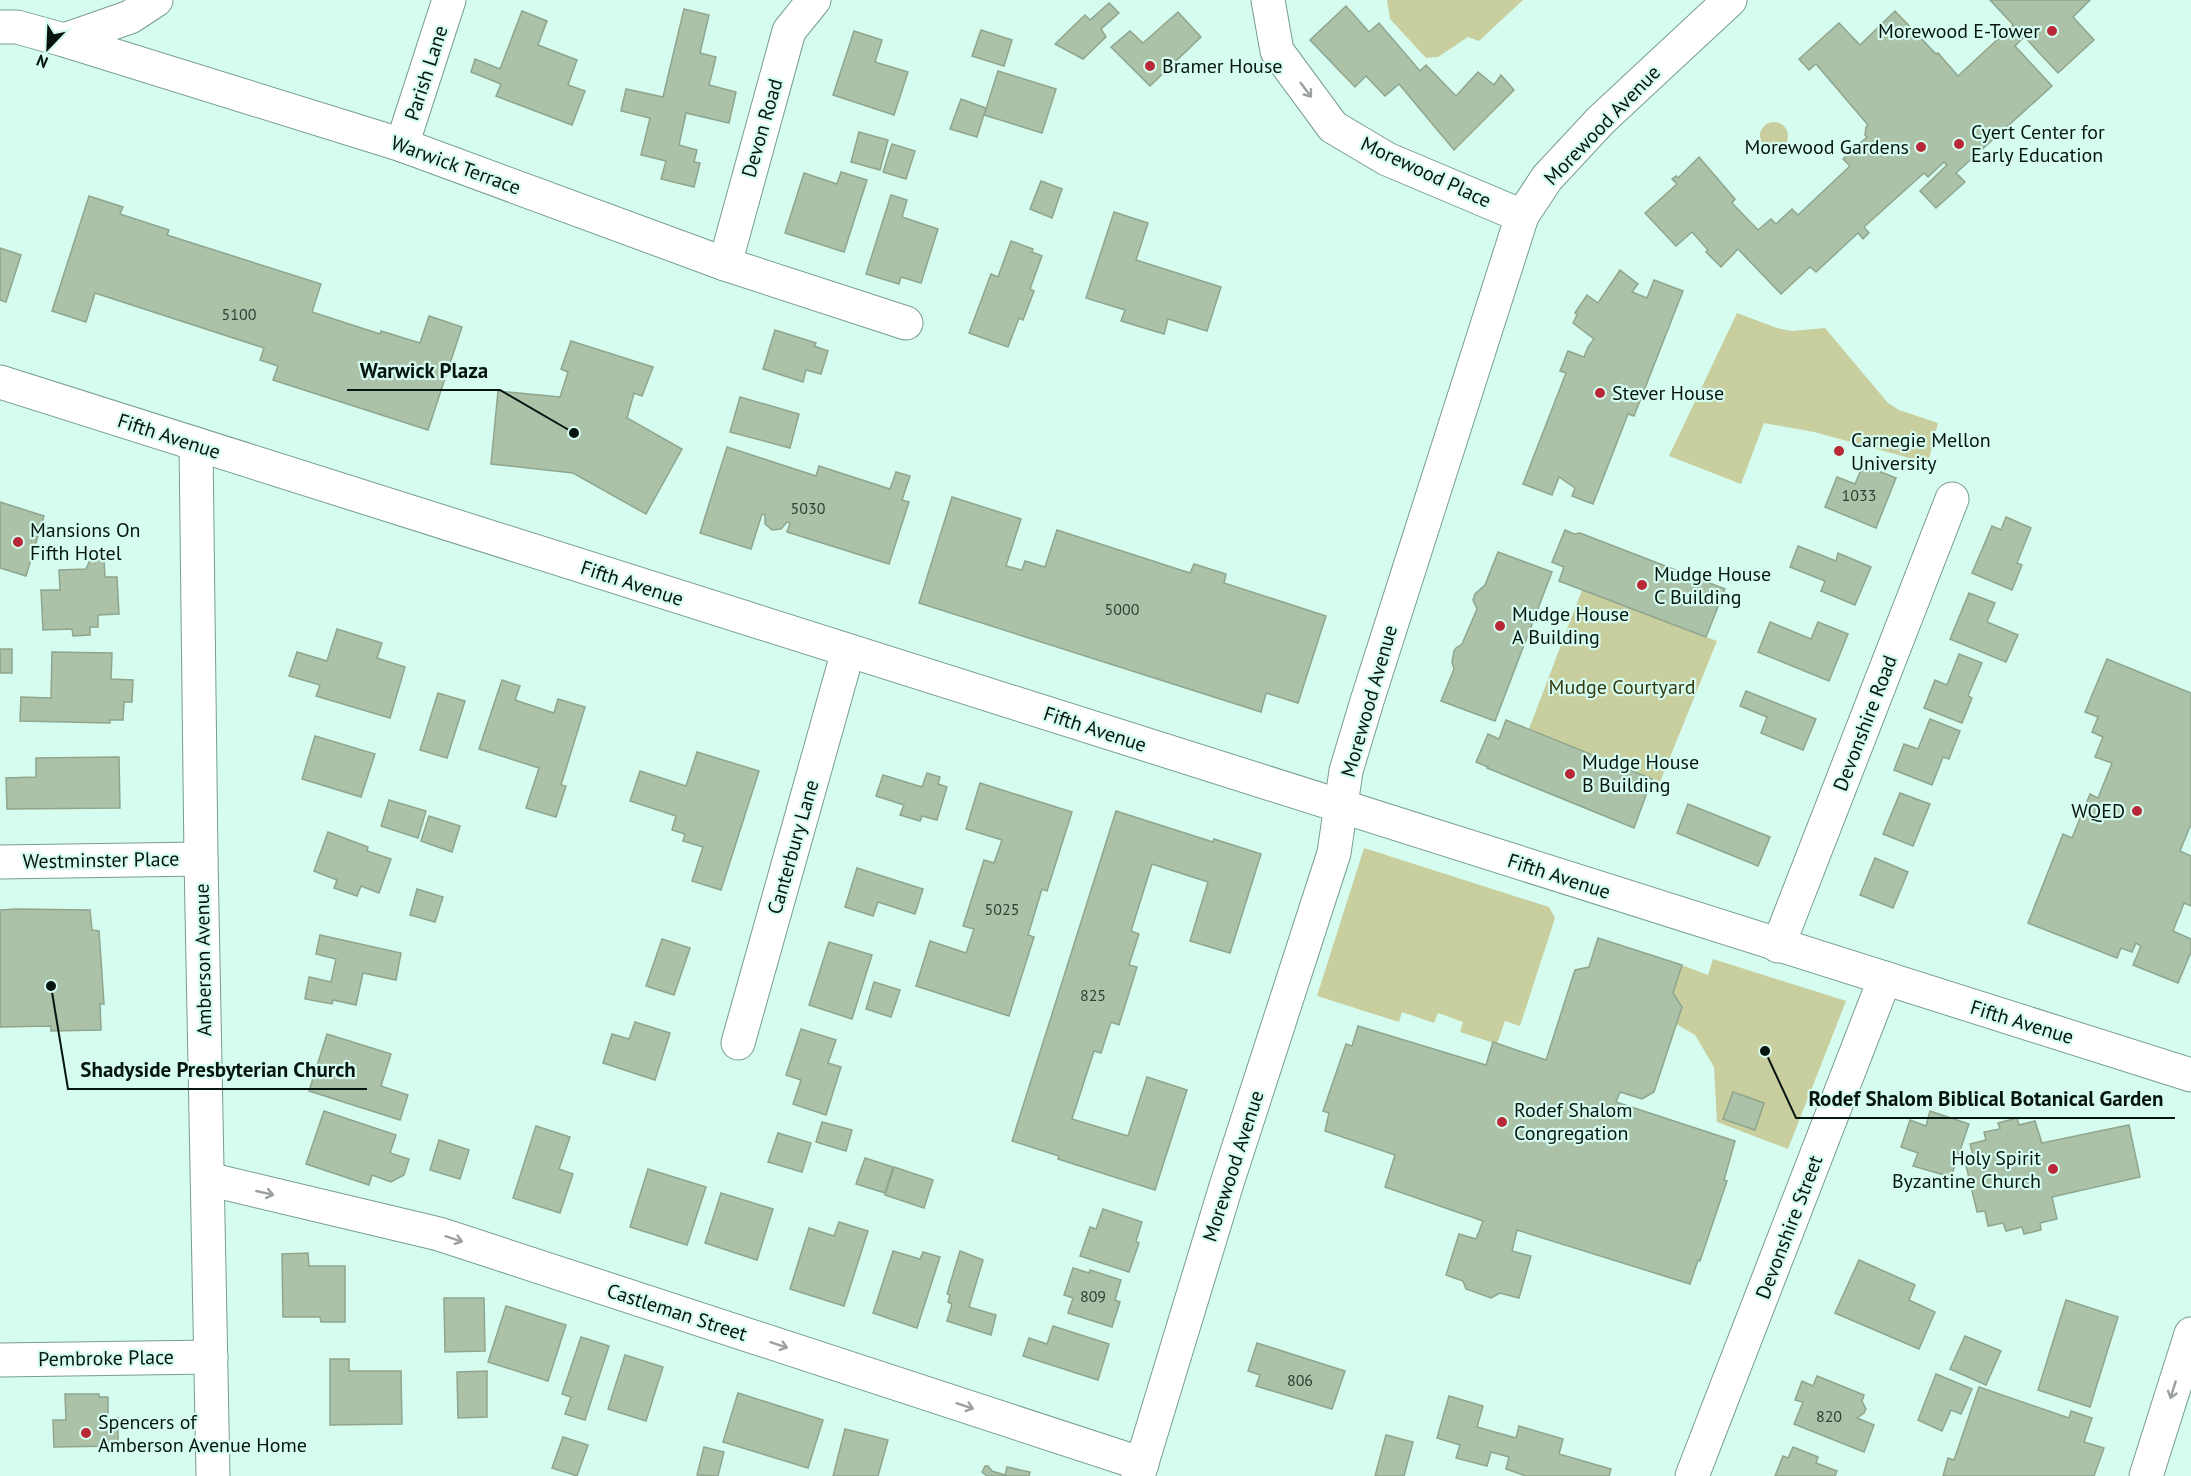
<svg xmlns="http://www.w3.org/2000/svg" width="2191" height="1476" font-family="'PT Sans',sans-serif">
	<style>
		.green { fill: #c9ce9f }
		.building { fill: #abc2a9; stroke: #8fa58d; stroke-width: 1.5 }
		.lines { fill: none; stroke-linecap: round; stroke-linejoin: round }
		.minor-casing { stroke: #789d91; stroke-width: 35 }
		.major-casing { stroke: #789d91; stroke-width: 35 }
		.highway-casing { stroke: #789d91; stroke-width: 35 }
		.minor { stroke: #fff; stroke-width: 33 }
		.major { stroke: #fff; stroke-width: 33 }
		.highway { stroke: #fff; stroke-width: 33 }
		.oneway { stroke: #9ca1a0 }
		.poi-dot { fill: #b92836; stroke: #d5fcef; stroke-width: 2 }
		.labels { text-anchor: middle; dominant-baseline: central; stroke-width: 4.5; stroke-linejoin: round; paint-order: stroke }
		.number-label { font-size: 16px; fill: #304037 }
		.poi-label { font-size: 20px; fill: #071511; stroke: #d5fcef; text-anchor: start }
		.street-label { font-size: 20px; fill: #071511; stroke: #d5fcef }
		.park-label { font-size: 20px; fill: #35370d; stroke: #d5fcef }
		.leader { fill: none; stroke: #071511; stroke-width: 2 }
		.callout-dot { fill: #071511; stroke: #d5fcef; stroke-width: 2 }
		.callout-label { font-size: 21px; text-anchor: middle; font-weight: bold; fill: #071511; stroke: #d5fcef; stroke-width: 4.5; stroke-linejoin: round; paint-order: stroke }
	</style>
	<rect width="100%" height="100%" fill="#d5fcef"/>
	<g class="green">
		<polygon points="1387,0 1523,0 1479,41 1468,37 1438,57 1426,58 1390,19"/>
		<circle cx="1774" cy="136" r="14"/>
		<polygon points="1737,313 1777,328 1792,331 1825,328 1888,403 1899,410 1938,423 1928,463 1814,432 1764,423 1741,484 1669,456"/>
		<polygon points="1582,590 1717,641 1660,782 1529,729"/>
		<polygon points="1364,848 1549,907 1555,918 1520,1026 1505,1021 1497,1044 1460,1032 1463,1022 1438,1013 1434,1023 1402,1012 1399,1022 1317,996"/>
		<polygon points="1713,959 1846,1001 1788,1149 1717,1122 1714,1067 1695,1035 1676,1024 1682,1007 1673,993 1682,965 1708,975"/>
	</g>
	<g class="building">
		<polygon points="1990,0 2090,0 2073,17 2094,40 2058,73"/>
		<polygon points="1109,3 1119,13 1101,29 1106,37 1083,59 1055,44 1085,15 1090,20"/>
		<polygon points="1346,6 1369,32 1379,23 1420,71 1426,65 1456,96 1478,72 1494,85 1501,75 1514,90 1454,150 1399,84 1385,96 1366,76 1355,87 1310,40"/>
		<polygon points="684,9 709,15 700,53 716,57 709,85 736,92 729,123 686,113 679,145 697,150 694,162 700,163 694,187 661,179 666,161 641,155 650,118 621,111 626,89 663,97"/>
		<polygon points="522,11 547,21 538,45 577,60 568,85 585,91 572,125 496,96 501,84 471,72 475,59 500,69"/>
		<polygon points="1895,11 1936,54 1938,53 1958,76 2013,25 2024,37 2015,46 2052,86 1956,173 1965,182 1936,208 1920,191 1947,165 1944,162 1928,177 1924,173 1864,227 1869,233 1863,239 1858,233 1816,272 1810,267 1781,294 1738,249 1721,267 1706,252 1708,250 1692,232 1676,246 1645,213 1677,184 1672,179 1676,176 1678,178 1699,157 1735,199 1732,203 1758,230 1771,219 1776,224 1792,209 1798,215 1850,166 1843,159 1867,137 1865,135 1866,127 1868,125 1816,64 1809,70 1799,59 1839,23 1860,45"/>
		<polygon points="1178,12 1201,37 1150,86 1111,47 1130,31 1143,43"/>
		<polygon points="981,30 1012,40 1004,66 972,56"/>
		<polygon points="854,31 882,40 875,62 908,72 894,115 833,95"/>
		<polygon points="998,71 1056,89 1042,133 984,115"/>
		<polygon points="961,99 986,108 977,137 950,129"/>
		<polygon points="859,132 888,140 880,170 851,162"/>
		<polygon points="892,144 915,151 906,179 883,172"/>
		<polygon points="841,172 867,180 844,252 785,233 804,173 837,184"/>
		<polygon points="1041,181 1062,189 1052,218 1030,209"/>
		<polygon points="891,195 907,200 902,217 938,229 921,283 901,277 899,284 866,274"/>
		<polygon points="89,196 123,207 120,214 169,230 167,235 321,284 312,312 380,334 381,331 420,343 429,316 462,327 428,430 273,380 278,366 260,360 264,348 95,293 86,322 52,311"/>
		<polygon points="1114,212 1148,223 1136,260 1221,287 1207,331 1168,319 1164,334 1121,321 1125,310 1086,298"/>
		<polygon points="1011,241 1033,249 1032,252 1042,256 1030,289 1034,291 1023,320 1019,318 1008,347 969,333 991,274 998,277"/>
		<polygon points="0,248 21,255 6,302 0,300"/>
		<polygon points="1620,270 1638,284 1632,292 1647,298 1654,280 1683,291 1634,416 1628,414 1593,504 1572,496 1575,488 1559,477 1552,495 1523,484 1566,373 1560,371 1568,351 1584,357 1588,347 1594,339 1573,323 1577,315 1575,313 1587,295 1598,303"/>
		<polygon points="775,330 816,343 814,346 828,351 821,374 806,370 803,382 763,369"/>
		<polygon points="571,341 653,367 642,396 634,393 627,418 682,449 646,514 573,473 491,464 498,391 560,397 568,372 561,369"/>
		<polygon points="740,397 799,414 790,448 730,432"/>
		<polygon points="727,447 816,476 819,466 890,489 896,472 910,476 902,500 909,502 889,564 787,532 790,523 787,522 781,529 772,530 765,524 765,515 762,514 751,549 700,533"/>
		<polygon points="1863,465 1896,478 1876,528 1825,507 1837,477 1855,484"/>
		<polygon points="952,497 1021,519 1006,566 1022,570 1025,561 1045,567 1057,530 1190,573 1194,564 1226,574 1224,583 1326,616 1298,703 1266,693 1261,712 919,603"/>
		<polygon points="0,502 44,516 26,576 0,568"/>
		<polygon points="2006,517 2031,528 2017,563 2022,565 2012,590 1972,573 1992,526 2001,530"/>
		<polygon points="1565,530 1574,534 1580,533 1725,589 1706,637 1559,581 1564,567 1552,562"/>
		<polygon points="1798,546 1836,561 1838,553 1871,567 1855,605 1821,591 1825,581 1790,567"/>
		<polygon points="1498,552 1552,572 1495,721 1441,701 1454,669 1452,662 1454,651 1456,648 1462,644 1477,609 1473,600 1475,594 1485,585"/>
		<polygon points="90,560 104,560 105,577 117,577 119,614 98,615 98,627 90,627 90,635 73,636 72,629 43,630 41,590 60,590 59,570 86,569"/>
		<polygon points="1969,593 1995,603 1987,622 2018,635 2006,662 1950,639"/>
		<polygon points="1770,622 1811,639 1818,622 1848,634 1829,681 1758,652"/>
		<polygon points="337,629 382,643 377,658 405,667 390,718 316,696 320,685 289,676 297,652 327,661"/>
		<rect x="0" y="649" width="12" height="24"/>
		<polygon points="52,652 112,653 111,679 133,680 132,702 124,702 123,720 110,720 110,723 20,721 21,697 51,698"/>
		<polygon points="1959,654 1982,663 1968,696 1972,698 1962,723 1924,708 1935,680 1947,685"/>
		<polygon points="2107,659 2191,693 2191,824 2180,851 2191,856 2191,906 2184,903 2173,931 2191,939 2191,952 2178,983 2133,965 2141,946 2136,943 2132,952 2121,948 2117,958 2028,923 2063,834 2072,838 2090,794 2098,798 2112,763 2095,757 2103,737 2092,732 2098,717 2085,712"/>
		<polygon points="502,680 520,686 515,700 554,713 558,699 585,707 561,785 566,786 556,817 526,808 539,768 479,749"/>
		<polygon points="1746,691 1816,719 1803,750 1761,733 1767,717 1740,706"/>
		<polygon points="438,693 465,701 447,758 420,750"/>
		<polygon points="1930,719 1960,731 1949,759 1943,757 1932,785 1894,770 1904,744 1918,749"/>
		<polygon points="1506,720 1652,779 1634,828 1487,768 1488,767 1476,762 1488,734 1499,739"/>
		<polygon points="315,736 375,754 361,797 302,779"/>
		<polygon points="697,752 759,771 721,890 692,881 703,847 683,841 685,834 672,830 676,816 630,801 640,771 686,786"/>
		<polygon points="119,757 120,808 7,809 6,778 36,777 36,758"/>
		<polygon points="927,773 940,777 938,784 947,787 937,820 922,816 920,821 900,815 904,805 876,796 883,775 922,787"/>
		<polygon points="980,783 1072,812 1047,891 1042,889 1028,935 1034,937 1009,1016 916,986 930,941 966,953 974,929 963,926 984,860 994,863 1002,840 966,829"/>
		<polygon points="1900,793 1930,804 1913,846 1883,834"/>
		<polygon points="389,800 426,811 418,838 381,826"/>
		<polygon points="1688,804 1770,837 1758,866 1677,833"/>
		<polygon points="1116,811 1213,842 1214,839 1261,854 1230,953 1190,941 1208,882 1152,864 1131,931 1139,934 1129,965 1137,967 1119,1025 1111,1022 1101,1053 1094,1051 1072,1119 1128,1136 1147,1077 1187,1090 1155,1190 1058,1159 1059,1156 1012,1141"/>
		<polygon points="429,816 460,826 452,852 421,841"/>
		<polygon points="328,832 368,847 367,851 391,859 379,893 361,886 357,896 334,888 337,880 314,871"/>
		<polygon points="1875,858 1908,872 1893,908 1860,895"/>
		<polygon points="857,868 923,889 915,914 878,902 873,916 845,907"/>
		<polygon points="417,889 443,897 435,922 410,915"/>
		<polygon points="17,909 90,910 92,930 99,931 104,1004 100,1004 101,1030 51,1031 51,1026 0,1027 0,910"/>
		<polygon points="320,935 401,953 396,980 363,973 356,1005 333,1000 332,1004 305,999 309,977 331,982 336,959 316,954"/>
		<polygon points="1598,938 1682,965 1673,993 1682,1007 1654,1092 1642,1099 1620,1092 1616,1102 1735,1141 1724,1180 1727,1181 1700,1261 1698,1260 1690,1284 1517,1230 1512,1251 1531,1256 1519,1298 1500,1293 1491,1298 1466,1289 1463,1281 1446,1275 1459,1234 1476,1239 1483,1221 1385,1187 1395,1155 1325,1131 1329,1113 1323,1111 1346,1044 1352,1046 1358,1026 1486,1065 1493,1042 1546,1060 1575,970 1589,967"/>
		<polygon points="662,939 690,948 674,995 646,986"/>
		<polygon points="829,942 872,955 852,1019 809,1005"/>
		<polygon points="874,982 900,990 891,1017 866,1009"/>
		<polygon points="635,1022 670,1033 655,1080 603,1063 612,1034 629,1039"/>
		<polygon points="801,1029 836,1040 828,1063 841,1067 826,1115 793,1104 801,1080 786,1075"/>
		<polygon points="327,1034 391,1054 381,1086 408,1095 400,1120 309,1091"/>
		<polygon points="1733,1092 1764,1103 1755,1130 1723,1119"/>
		<polygon points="324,1111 396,1135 390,1153 409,1159 404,1175 391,1182 372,1175 369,1185 306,1164"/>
		<polygon points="1930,1111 1969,1124 1951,1177 1913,1166 1918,1153 1901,1147 1910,1120 1926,1126"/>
		<polygon points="2017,1118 2019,1125 2035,1121 2042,1143 2129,1125 2140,1177 2052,1197 2057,1219 2040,1223 2041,1230 2024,1234 2022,1227 2006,1231 2003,1223 1988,1226 1985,1211 1977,1212 1965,1161 1974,1159 1970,1144 1986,1140 1984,1132 2000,1129 1998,1123"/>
		<polygon points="822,1122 852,1130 846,1151 816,1142"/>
		<polygon points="536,1126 570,1137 559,1169 573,1174 560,1213 513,1198"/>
		<polygon points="778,1133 811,1143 802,1172 768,1162"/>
		<polygon points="439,1140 469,1150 460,1179 430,1170"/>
		<polygon points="865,1158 893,1167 885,1193 856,1184"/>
		<polygon points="894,1167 933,1180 924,1208 885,1195"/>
		<polygon points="648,1169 706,1187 687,1245 630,1227"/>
		<polygon points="721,1193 773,1209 757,1260 705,1243"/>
		<polygon points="1103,1209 1142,1222 1136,1241 1139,1243 1129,1272 1080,1256 1090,1227 1096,1229"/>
		<polygon points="839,1222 868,1231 844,1306 790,1289 809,1228 834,1236"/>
		<polygon points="893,1251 920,1259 923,1252 940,1257 917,1328 873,1313"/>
		<polygon points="960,1251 983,1260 969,1307 996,1315 991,1335 947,1321 952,1304 948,1302 950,1295 947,1294"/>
		<polygon points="308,1253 309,1266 345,1266 345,1322 321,1322 320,1317 283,1317 282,1254"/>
		<polygon points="1859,1260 1915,1285 1909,1300 1935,1312 1919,1349 1835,1313"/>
		<polygon points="1073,1268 1089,1273 1090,1270 1121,1280 1115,1300 1120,1302 1112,1327 1068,1313 1073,1298 1064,1295"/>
		<polygon points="444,1298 484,1298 485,1351 445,1352"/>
		<polygon points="2066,1300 2118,1317 2090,1407 2038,1390"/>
		<polygon points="506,1306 566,1325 548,1381 488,1362"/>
		<polygon points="1053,1326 1109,1344 1098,1380 1023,1356 1029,1338 1047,1344"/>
		<polygon points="1965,1336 2001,1351 1986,1385 1950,1369"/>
		<polygon points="581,1337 609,1346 585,1420 565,1414 571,1397 562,1394"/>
		<polygon points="1257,1343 1345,1371 1332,1409 1256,1386 1260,1375 1248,1371"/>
		<polygon points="625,1355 663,1367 646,1421 608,1409"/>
		<polygon points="330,1359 349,1359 349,1371 401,1371 402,1424 330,1425"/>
		<polygon points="487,1371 487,1417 458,1418 457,1372"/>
		<polygon points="1936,1374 1972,1389 1961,1414 1951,1410 1942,1431 1918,1420"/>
		<polygon points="1817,1376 1864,1395 1862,1401 1866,1409 1864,1413 1857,1418 1874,1425 1864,1452 1794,1424 1803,1402 1795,1400 1802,1381 1813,1386"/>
		<polygon points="1979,1387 2069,1418 2071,1411 2092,1418 2084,1442 2104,1448 2094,1476 1943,1476 1948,1458 1954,1460"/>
		<polygon points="738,1393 823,1420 808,1468 723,1442"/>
		<polygon points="65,1394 99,1394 99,1397 108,1397 108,1418 118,1418 118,1446 54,1447 53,1420 66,1420"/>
		<polygon points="1449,1396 1483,1406 1477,1427 1516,1438 1519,1426 1563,1439 1559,1454 1611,1469 1609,1476 1526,1476 1506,1469 1509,1457 1491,1452 1487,1466 1456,1458 1460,1445 1437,1438"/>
		<polygon points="845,1429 888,1440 878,1476 833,1476"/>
		<polygon points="1386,1435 1413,1442 1404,1476 1375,1476"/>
		<polygon points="563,1437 588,1445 577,1476 552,1468"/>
		<polygon points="704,1447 724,1452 718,1476 697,1475"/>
		<polygon points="1793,1447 1818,1457 1816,1463 1837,1471 1835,1476 1775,1476 1783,1456 1788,1458"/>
		<polygon points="985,1466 988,1466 992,1471 1005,1475 1007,1467 1030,1472 1029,1476 987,1476 982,1472"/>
	</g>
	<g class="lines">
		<g class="minor-casing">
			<g id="minor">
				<polyline points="1268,0 1277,51 1333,127 1387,159 1522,216"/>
				<polyline points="0,27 17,27 64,40 402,145 725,264 906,323"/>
				<polyline points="64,40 130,17 156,0"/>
				<polyline points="402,145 449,0"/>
				<polyline points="725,264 789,31 814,0"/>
				<polyline points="196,444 201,859 213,1476"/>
				<polyline points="0,862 201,859"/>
				<polyline points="1778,946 1952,499"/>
				<polyline points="738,1043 848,651"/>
				<polyline points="208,1179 439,1234 1142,1464"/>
				<polyline points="0,1360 211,1357"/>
				<polyline points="1692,1476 1885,978"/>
				<polyline points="2146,1476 2191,1334"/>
			</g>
		</g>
		<g class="major-casing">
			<polyline id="major" points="1138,1476 1227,1183 1334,853 1346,771 1367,701 1522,216 1547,178 1601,120 1730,0"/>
		</g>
		<g class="highway-casing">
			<polyline id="highway" points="0,382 2191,1075"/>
		</g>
		<use href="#minor" class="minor"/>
		<use href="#major" class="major"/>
		<use href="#highway" class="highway"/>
	</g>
	<defs><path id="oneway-shaft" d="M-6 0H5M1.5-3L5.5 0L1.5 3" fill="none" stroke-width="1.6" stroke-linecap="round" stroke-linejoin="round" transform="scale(1.5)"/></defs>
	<g class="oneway">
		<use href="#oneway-shaft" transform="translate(1306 90) rotate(53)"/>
		<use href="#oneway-shaft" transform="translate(265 1193) rotate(13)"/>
		<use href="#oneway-shaft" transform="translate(454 1239) rotate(18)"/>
		<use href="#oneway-shaft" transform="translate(779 1345) rotate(18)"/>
		<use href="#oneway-shaft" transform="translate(2173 1390) rotate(107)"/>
		<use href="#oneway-shaft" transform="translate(965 1406) rotate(18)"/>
	</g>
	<g class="poi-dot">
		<circle cx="2052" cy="31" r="6"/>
		<circle cx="1150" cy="66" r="6"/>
		<circle cx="1959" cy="144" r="6"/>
		<circle cx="1921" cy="147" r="6"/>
		<circle cx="1600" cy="393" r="6"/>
		<circle cx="1839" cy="451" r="6"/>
		<circle cx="18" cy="542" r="6"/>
		<circle cx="1642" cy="585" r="6"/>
		<circle cx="1500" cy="626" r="6"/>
		<circle cx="1570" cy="774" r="6"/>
		<circle cx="2137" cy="811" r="6"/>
		<circle cx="1502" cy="1122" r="6"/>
		<circle cx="2053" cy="1169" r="6"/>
		<circle cx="86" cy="1433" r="6"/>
	</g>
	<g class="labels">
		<g class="number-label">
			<text x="239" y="314">5100</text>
			<text x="1859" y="495">1033</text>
			<text x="808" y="508">5030</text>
			<text x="1122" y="609">5000</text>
			<text x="1002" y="909">5025</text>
			<text x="1093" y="995">825</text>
			<text x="1093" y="1296">809</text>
			<text x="1300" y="1380">806</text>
			<text x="1829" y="1416">820</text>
		</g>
		<g class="poi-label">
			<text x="2040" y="31" text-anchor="end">Morewood E-Tower</text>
			<text x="1162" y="66">Bramer House</text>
			<text x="1971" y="132">Cyert Center for<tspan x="1971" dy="23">Early Education</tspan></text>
			<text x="1909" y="147" text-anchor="end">Morewood Gardens</text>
			<text x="1612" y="393">Stever House</text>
			<text x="1851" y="440">Carnegie Mellon<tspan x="1851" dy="23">University</tspan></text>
			<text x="30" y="530">Mansions On<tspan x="30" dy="23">Fifth Hotel</tspan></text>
			<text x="1654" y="574">Mudge House<tspan x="1654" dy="23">C Building</tspan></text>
			<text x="1512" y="614">Mudge House<tspan x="1512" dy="23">A Building</tspan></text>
			<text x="1582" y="762">Mudge House<tspan x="1582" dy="23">B Building</tspan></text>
			<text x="2125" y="811" text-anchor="end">WQED</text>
			<text x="1514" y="1110">Rodef Shalom<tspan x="1514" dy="23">Congregation</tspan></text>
			<text x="2041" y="1158" text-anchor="end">Holy Spirit<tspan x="2041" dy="23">Byzantine Church</tspan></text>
			<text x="98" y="1422">Spencers of<tspan x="98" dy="23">Amberson Avenue Home</tspan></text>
		</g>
		<g class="street-label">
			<text transform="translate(426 73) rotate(-72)">Parish Lane</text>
			<text transform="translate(1602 125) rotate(-46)">Morewood Avenue</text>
			<text transform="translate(762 128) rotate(-74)">Devon Road</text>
			<text transform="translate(456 165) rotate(20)">Warwick Terrace</text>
			<text transform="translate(1426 172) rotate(25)">Morewood Place</text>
			<text transform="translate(169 436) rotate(18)">Fifth Avenue</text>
			<text transform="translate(632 583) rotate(18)">Fifth Avenue</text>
			<text transform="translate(1369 701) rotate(-74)">Morewood Avenue</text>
			<text transform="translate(1865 723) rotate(-69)">Devonshire Road</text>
			<text transform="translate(1095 729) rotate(18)">Fifth Avenue</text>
			<text transform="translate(793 847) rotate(-74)">Canterbury Lane</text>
			<text transform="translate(101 860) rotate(-1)">Westminster Place</text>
			<text transform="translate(1559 876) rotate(18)">Fifth Avenue</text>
			<text transform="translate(203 960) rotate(-91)">Amberson Avenue</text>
			<text transform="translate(2022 1022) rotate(17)">Fifth Avenue</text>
			<text transform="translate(1233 1166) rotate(-72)">Morewood Avenue</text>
			<text transform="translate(1789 1227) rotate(-69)">Devonshire Street</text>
			<text transform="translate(677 1312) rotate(18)">Castleman Street</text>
			<text transform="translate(106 1358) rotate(-1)">Pembroke Place</text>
		</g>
		<g class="park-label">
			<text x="1622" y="687">Mudge Courtyard</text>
		</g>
	</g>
	<path class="leader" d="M574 433L500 390H347M51 986L68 1089H367M1765 1051L1796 1118H2175"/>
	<g class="callout-dot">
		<circle cx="574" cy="433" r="6"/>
		<circle cx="51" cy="986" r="6"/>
		<circle cx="1765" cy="1051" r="6"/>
	</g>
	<g class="callout-label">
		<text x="424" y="378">Warwick Plaza</text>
		<text x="218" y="1077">Shadyside Presbyterian Church</text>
		<text x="1986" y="1106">Rodef Shalom Biblical Botanical Garden</text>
	</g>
	<g transform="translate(48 48) rotate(203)" stroke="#d5fcef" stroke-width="4.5" paint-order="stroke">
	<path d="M0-4.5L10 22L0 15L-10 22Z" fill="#071511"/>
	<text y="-9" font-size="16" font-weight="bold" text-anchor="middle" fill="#071511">N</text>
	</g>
</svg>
